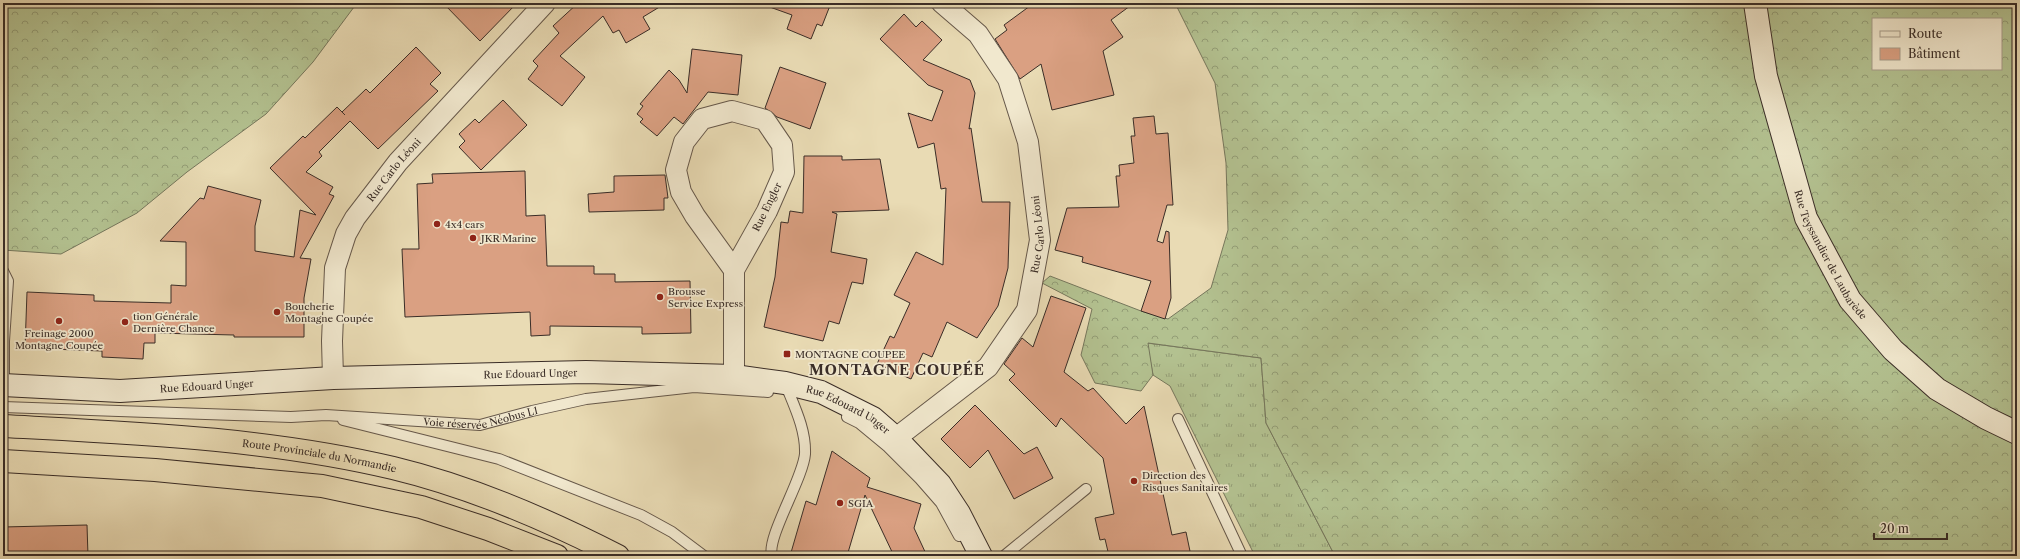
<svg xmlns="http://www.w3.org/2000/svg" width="2020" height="559" font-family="'Libre Caslon Text',serif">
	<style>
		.grass { fill: url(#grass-tufts); stroke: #76775c }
		.forest { fill: url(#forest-crowns); stroke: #76775c; fill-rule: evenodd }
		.building { fill: #daa082; stroke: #3a2d27 }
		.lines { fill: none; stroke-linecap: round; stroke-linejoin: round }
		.lane-casing { stroke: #66584a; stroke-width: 12 }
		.street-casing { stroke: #66584a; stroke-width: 22 }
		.secondary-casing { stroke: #3a2d27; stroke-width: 24 }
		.highway-casing { stroke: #3a2d27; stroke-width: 24 }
		.lane { stroke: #f1e8ce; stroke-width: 10 }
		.street { stroke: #f1e8ce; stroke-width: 20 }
		.secondary { stroke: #f1e8ce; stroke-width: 22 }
		.highway { stroke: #e9dbb4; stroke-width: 22 }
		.poi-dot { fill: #8f2418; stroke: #f1e8ce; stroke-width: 1.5 }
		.labels { text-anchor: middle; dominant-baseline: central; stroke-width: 3.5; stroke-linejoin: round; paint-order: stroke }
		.street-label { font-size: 10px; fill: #3a2d27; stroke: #f1e8ce }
		.poi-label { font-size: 10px; fill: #3a2d27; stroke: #f1e8ce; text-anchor: start }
		.district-label { font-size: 14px; font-weight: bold; letter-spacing: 1px; fill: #3a2d27; stroke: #f1e8ce }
	</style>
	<defs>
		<pattern id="grass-tufts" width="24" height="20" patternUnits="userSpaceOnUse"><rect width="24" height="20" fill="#b3c190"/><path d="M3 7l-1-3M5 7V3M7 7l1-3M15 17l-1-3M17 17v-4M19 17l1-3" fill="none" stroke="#939d76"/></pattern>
		<pattern id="forest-crowns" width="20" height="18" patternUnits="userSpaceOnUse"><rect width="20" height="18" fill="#b3c190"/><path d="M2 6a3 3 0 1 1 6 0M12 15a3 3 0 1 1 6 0" fill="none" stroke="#939d76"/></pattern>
	</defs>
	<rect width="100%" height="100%" fill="#e9dbb4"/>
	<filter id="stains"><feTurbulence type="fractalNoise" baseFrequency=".005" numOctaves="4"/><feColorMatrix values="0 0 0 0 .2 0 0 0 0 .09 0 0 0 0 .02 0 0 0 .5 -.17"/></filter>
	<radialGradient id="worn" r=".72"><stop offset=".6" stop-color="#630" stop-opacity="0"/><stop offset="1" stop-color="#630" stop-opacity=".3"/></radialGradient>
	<polygon class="grass" points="1147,343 1261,358 1266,423 1335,556 1255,556 1170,386 1153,375"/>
	<g class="forest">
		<polygon points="3,3 357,3 313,62 266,114 187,172 137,213 61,254 3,250"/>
		<path d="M1175,3H1789L1793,7L1804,3H2017V556H1335L1266,423L1261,358L1148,343L1153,375L1141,391L1095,383L1081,355L1092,309L1042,283L1050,276L1141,311L1168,319L1211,288L1228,230L1226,163L1215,83ZM1873,19H2001V69H1873Z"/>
	</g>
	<g class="building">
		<polygon points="443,3 517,3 480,41"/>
		<polygon points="578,3 666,3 643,17 650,29 626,43 619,30 613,33 603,16 560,56 585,77 562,106 528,79 538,66 533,61 559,33 553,26"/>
		<polygon points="767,3 831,3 822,26 817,24 811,39 787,29 792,15 767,6"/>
		<polygon points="1034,3 1134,3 1111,20 1123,37 1103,51 1114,95 1052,110 1041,64 1020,79 995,39 1007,30 1004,25"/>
		<polygon points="904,14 916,27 922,21 942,40 923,60 970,80 975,93 969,129 971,128 982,202 1010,202 1008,268 998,306 977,338 947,322 932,357 923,353 911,379 877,364 890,336 894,338 910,303 894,295 916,252 943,265 946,188 941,189 934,143 918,148 908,113 932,121 943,91 928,85 880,39"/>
		<polygon points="416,47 441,73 430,84 438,91 378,149 350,121 319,152 322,156 306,172 333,187 329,194 334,196 300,258 311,259 304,298 304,337 234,337 234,335 155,333 155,343 144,343 143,359 102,357 102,351 25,348 27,292 94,295 94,301 171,303 171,285 186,286 186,242 160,241 200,198 204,199 208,186 261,200 255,226 255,251 294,257 300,210 316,215 270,168 303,136 305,138 337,107 345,115 342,112 366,89 370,93"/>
		<polygon points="692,49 742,55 738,95 708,92 683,124 674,117 657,136 640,122 643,119 637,114 643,106 640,104 669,70 679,80 687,93"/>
		<polygon points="780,67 826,83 810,129 777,117 765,108"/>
		<polygon points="503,100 527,125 481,170 459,147 465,141 459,134 475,119 479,123"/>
		<polygon points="1154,116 1156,134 1168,133 1173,205 1167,205 1157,241 1163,243 1166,231 1169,232 1171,298 1165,319 1141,311 1151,281 1082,262 1083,257 1055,250 1067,208 1119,207 1116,176 1120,176 1119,165 1134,163 1131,136 1135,136 1133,118"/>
		<polygon points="804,156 842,156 842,160 880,159 889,210 832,212 837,214 831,252 867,259 863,284 852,282 839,324 829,321 823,341 764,327 775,277 781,222 788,223 790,211 803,213"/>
		<polygon points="525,171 526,216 545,215 547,266 594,266 594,274 615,274 615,282 690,281 691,333 642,334 642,327 550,326 550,335 531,336 530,312 405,317 402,249 419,249 417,184 433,183 432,174"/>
		<polygon points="665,175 668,198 664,198 664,210 589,212 588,194 614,192 614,176"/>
		<polygon points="1051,296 1086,308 1064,372 1088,391 1093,388 1126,424 1144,406 1172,535 1186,532 1191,556 1109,556 1105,539 1100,540 1095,518 1114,514 1103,458 1061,418 1056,427 1009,380 1015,374 1004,364 1022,338 1033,347"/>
		<polygon points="975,405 1024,454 1037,447 1053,478 1014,499 988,450 970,468 941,439"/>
		<polygon points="832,451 870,478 867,487 921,504 914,528 927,556 894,556 865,495 847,556 790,556 806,501 816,505"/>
		<polygon points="87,525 88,556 3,556 3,527"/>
	</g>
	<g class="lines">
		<g class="lane-casing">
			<g id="lane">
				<polyline points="3,271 8,281 4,341 4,385"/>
				<path id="s1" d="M3,407L291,417L326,415L480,425L532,411L586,399L694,387L768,392"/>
				<polyline points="847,417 859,423 888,447 920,479 941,503 959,536"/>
				<polyline points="1178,419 1242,556"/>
				<polyline points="343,420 499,459 641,515 672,532 704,556"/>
				<path d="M772,556C766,538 803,479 805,454C806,429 794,406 785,383"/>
				<polyline points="1004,556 1086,489"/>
			</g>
		</g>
		<g class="street-casing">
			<g id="street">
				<polyline points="734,270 695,216 681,192 676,170 684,142 702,119 732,111 765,120 782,145 784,172 767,211 734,270 734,376"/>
				<path id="s2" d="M333,378L332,341L335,268L346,234L355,218L398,162L545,3"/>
				<path id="s3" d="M896,438L988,367L1027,310L1040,240L1028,142L1008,79L978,34L942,3"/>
			</g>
		</g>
		<g class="secondary-casing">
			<g id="secondary">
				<path id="s4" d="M1755,3L1766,76L1806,218L1850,300L1893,350L1937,389L1986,418L2017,433"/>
				<path id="s5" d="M3,385L120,391L333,378L586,372L734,376L785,383L821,392L873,418L896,438L940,484L959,513L981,556"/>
			</g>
		</g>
		<g class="highway-casing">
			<g id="highway">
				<path id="s6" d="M3,426C133,433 266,438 393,468C472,487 546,519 618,556"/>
				<polyline points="3,461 155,470 322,486 421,507 488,529 557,556"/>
			</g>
		</g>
		<use href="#lane" class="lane"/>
		<use href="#street" class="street"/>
		<use href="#secondary" class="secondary"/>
		<use href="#highway" class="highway"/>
	</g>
	<g class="poi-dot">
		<circle cx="437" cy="224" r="4"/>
		<circle cx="473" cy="238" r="4"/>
		<circle cx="660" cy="297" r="4"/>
		<circle cx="277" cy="312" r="4"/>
		<circle cx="59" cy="321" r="4"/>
		<circle cx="125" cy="322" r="4"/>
		<rect x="783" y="350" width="8" height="8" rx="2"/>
		<circle cx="1134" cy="481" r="4"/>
		<circle cx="840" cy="503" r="4"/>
	</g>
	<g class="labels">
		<g class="street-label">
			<text stroke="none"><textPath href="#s2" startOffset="226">Rue Carlo Léoni</textPath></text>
			<text transform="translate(767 207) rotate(-64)">Rue Engler</text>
			<text stroke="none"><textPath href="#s3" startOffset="262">Rue Carlo Léoni</textPath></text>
			<text stroke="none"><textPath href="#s4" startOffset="265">Rue Teyssandier de Laubarède</textPath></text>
			<text stroke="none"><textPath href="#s5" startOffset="528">Rue Edouard Unger</textPath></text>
			<text stroke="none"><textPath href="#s5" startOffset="204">Rue Edouard Unger</textPath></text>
			<text stroke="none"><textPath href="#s5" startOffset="852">Rue Edouard Unger</textPath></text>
			<text stroke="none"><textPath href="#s1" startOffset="479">Voie réservée Néobus L1</textPath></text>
			<text stroke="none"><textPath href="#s6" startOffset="318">Route Provinciale du Normandie</textPath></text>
		</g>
		<g class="poi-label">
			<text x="445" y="224">4x4 cars</text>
			<text x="481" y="238">JKR Marine</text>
			<text x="668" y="291">Brousse<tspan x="668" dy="12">Service Express</tspan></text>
			<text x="285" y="306">Boucherie<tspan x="285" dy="12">Montagne Coupée</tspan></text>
			<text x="133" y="316">tion Générale<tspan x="133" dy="12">Dernière Chance</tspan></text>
			<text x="59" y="333" text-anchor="middle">Freinage 2000<tspan x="59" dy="12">Montagne Coupée</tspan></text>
			<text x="795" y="354">MONTAGNE COUPEE</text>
			<text x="1142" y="475">Direction des<tspan x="1142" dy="12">Risques Sanitaires</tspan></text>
			<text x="848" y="503">SGIA</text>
		</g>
		<g class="district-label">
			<text x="897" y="370">MONTAGNE COUPÉE</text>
		</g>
	</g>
	<rect width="2020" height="559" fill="none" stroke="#e9dbb4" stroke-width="16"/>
	<rect x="4" y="4" width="2012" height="551" fill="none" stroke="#3a2d27" stroke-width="2"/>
	<rect x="8" y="8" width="2004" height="543" fill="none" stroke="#3a2d27"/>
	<rect x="1872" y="18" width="130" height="52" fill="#f1e8ce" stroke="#a89d8b"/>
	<rect x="1880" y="31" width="20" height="6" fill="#f1e8ce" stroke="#a89d8b"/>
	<text x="1908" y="38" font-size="12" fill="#3a2d27">Route</text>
	<rect x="1880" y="48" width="20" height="12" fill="#daa082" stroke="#a89d8b"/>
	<text x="1908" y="58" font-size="12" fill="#3a2d27">Bâtiment</text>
	<path d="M1874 533v6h73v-6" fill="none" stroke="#3a2d27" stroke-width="2"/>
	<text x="1880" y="533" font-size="12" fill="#3a2d27" stroke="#f1e8ce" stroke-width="3" paint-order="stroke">20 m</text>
	<rect width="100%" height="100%" filter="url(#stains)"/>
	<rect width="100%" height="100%" fill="url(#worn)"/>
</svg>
